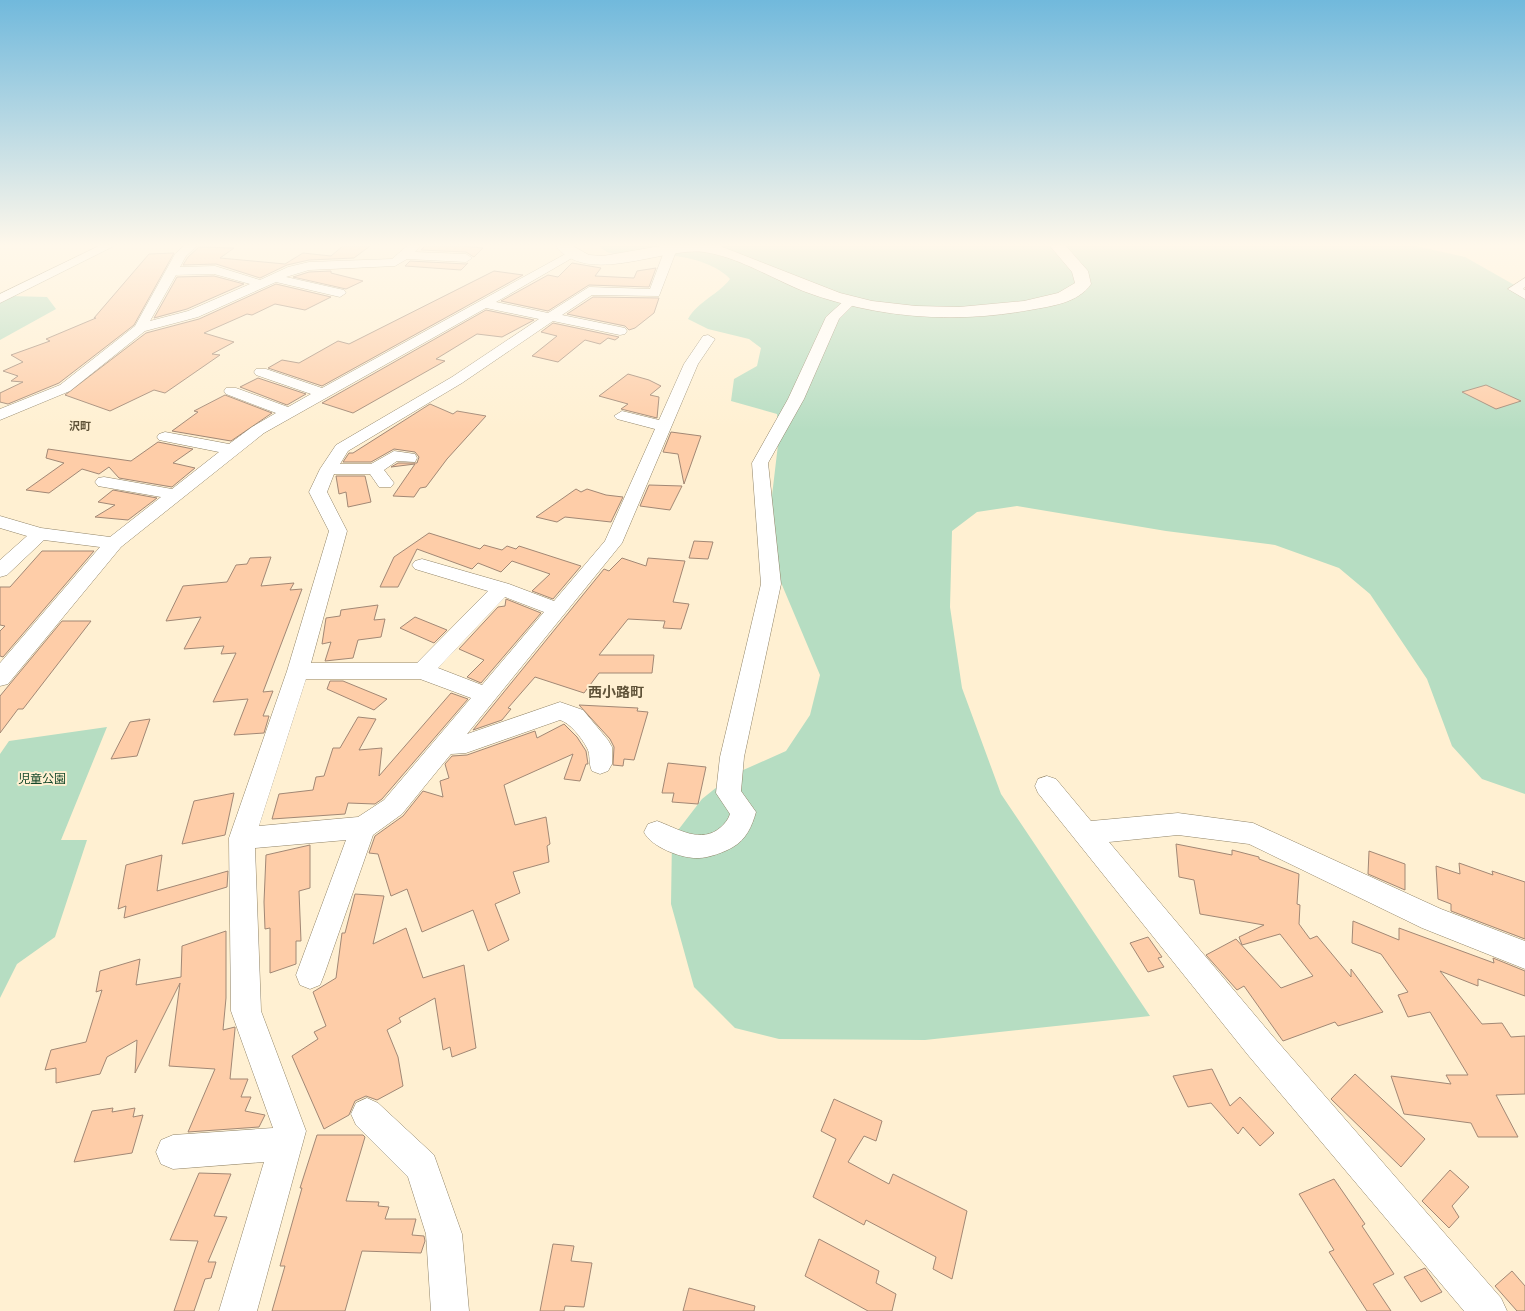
<svg xmlns="http://www.w3.org/2000/svg" width="1525" height="1311" font-family="Signika,'Noto Sans JP',sans-serif">
	<style>
		.green { fill: #b6ddc2 }
		.building { fill: #fecda8; stroke: #a28875 }
		.lines { fill: none; stroke-linecap: round; stroke-linejoin: round }
		.minor-casing { stroke: #918468; stroke-width: 1 }
		.major-casing { stroke: #918468; stroke-width: 1 }
		.minor { fill: #fff; fill-rule: evenodd }
		.major { fill: #fff; fill-rule: evenodd }
		.labels { text-anchor: middle; dominant-baseline: central; stroke-width: 4; stroke-linejoin: round; paint-order: stroke }
		.far-neighbourhood-label { font-size: 11px; font-weight: bold; fill: #5f5238; stroke: #fff0d2 }
		.park-label { font-size: 12px; fill: #15472a; stroke: #fff0d2 }
		.neighbourhood-label { font-size: 14px; font-weight: bold; fill: #5f5238; stroke: #fff0d2 }
	</style>
	<rect width="100%" height="100%" fill="#fff0d2"/>
	<g class="green">
		<path d="M599,246H1416L1465,257L1525,291V794L1482,779L1452,746L1427,679L1370,594L1339,568L1275,545L1166,531L1017,506L977,512L952,531L950,607L962,688L1001,794L1150,1016L925,1040L779,1039L735,1028L694,987L671,904L672,838L702,799L732,775L786,751L810,715L820,675L766,547L779,436L777,414L731,401L734,379L757,366L761,348L749,339L708,329L688,319C698,301 718,295 730,279C719,266 691,257 674,256C655,254 612,262 599,246Z"/>
		<polygon points="10,296 47,297 56,309 0,340 0,297"/>
		<polygon points="107,727 61,840 87,840 55,937 17,964 0,998 0,754 9,741"/>
	</g>
	<g class="building">
		<polygon points="343,246 370,246 354,258 309,260 287,265 260,278 216,264 183,265 188,257 199,247 234,248 220,258 285,264 303,253 331,256"/>
		<polygon points="425,246 463,246 483,248 474,257 466,252 421,250"/>
		<polygon points="174,253 134,325 59,383 8,404 0,402 0,393 23,382 11,381 18,376 3,371 23,362 11,355 50,341 46,339 96,318 94,318 149,254"/>
		<polygon points="410,261 466,264 468,263 461,270 405,266"/>
		<polygon points="572,263 601,268 595,276 634,278 637,271 656,268 649,287 589,285 548,311 501,301 548,275 558,277"/>
		<polygon points="331,271 331,273 363,281 346,289 293,277 309,272"/>
		<polygon points="494,271 523,275 322,386 268,368 282,360 299,363 338,341 349,344"/>
		<polygon points="214,276 244,284 187,309 154,318 177,277"/>
		<polygon points="276,284 331,297 305,310 275,304 252,315 247,314 204,333 234,342 212,354 220,355 165,393 154,390 110,411 65,395 146,333 199,319"/>
		<polygon points="593,297 659,298 654,313 635,328 629,330 625,326 567,314"/>
		<polygon points="486,310 534,320 502,337 477,334 436,359 445,361 353,413 322,403"/>
		<polygon points="553,323 619,337 615,340 608,338 600,344 585,340 558,362 532,356 557,336 541,332"/>
		<polygon points="628,374 649,380 661,386 650,395 659,397 657,418 621,409 628,404 599,396"/>
		<polygon points="258,378 306,394 287,405 240,387"/>
		<polygon points="1486,385 1521,401 1496,409 1462,392"/>
		<polygon points="225,395 272,413 231,441 172,431 198,412 194,411"/>
		<polygon points="430,404 453,414 457,411 486,416 447,459 426,487 420,488 414,497 393,496 415,464 391,467 398,463 417,463 419,457 415,452 394,449 371,462 343,462 349,453 353,453"/>
		<polygon points="671,432 701,436 684,484 678,454 663,452"/>
		<polygon points="158,442 193,449 173,463 195,468 172,487 119,478 109,467 99,474 82,469 49,493 26,490 64,463 46,458 48,449 131,461"/>
		<polygon points="336,476 365,476 371,502 348,507 346,492 339,494"/>
		<polygon points="649,485 682,486 670,510 640,506"/>
		<polygon points="576,489 581,492 587,489 606,495 623,497 611,522 565,517 557,522 536,517"/>
		<polygon points="113,490 157,498 128,520 95,517 115,505 98,502"/>
		<polygon points="429,533 480,549 484,545 502,550 507,546 516,549 519,546 581,566 553,599 532,591 550,574 512,561 501,572 478,563 472,569 417,549 398,587 380,587 394,557"/>
		<polygon points="694,541 713,542 708,559 689,558"/>
		<polygon points="42,551 94,551 3,657 0,656 0,631 5,626 0,625 0,587 10,587"/>
		<polygon points="271,557 261,586 294,583 290,590 302,589 263,692 273,691 263,716 269,716 264,733 234,735 248,699 213,702 236,653 221,654 224,646 184,649 201,617 166,621 183,586 227,582 236,565 247,564 250,558"/>
		<polygon points="622,558 646,566 648,558 685,561 673,602 689,604 681,629 663,628 665,621 628,619 599,655 654,655 652,673 599,673 584,693 535,677 508,708 511,709 502,720 473,730 604,569 609,571"/>
		<polygon points="506,599 541,613 481,683 467,677 484,660 459,649 498,607 505,606"/>
		<polygon points="378,605 374,620 385,619 381,637 358,640 353,658 325,661 331,642 322,644 326,618 340,616 341,610"/>
		<polygon points="415,617 447,630 434,643 400,628"/>
		<polygon points="62,621 91,621 23,709 18,709 0,733 0,696"/>
		<polygon points="330,681 343,681 387,699 374,710 327,689"/>
		<polygon points="451,693 468,699 382,799 375,804 348,803 345,814 272,819 279,794 313,790 316,777 324,776 333,748 340,748 358,717 376,719 359,750 382,748 379,776"/>
		<polygon points="579,705 638,708 637,711 648,712 634,760 624,759 623,766 613,765 614,747 610,739"/>
		<polygon points="150,719 137,756 111,759 130,722"/>
		<polygon points="564,724 577,737 586,751 588,764 586,764 580,781 564,779 573,754 504,785 515,825 546,817 550,844 547,846 549,862 513,872 520,893 495,904 509,940 488,951 473,910 422,932 407,889 391,896 378,854 369,853 375,836 403,816 423,791 443,797 440,781 449,778 445,764 452,756 467,755 535,731 537,738"/>
		<polygon points="668,763 706,767 698,804 672,802 674,793 662,793"/>
		<polygon points="234,793 225,835 182,844 194,801"/>
		<polygon points="1176,844 1232,855 1232,850 1259,857 1259,859 1299,874 1297,904 1300,905 1299,924 1310,939 1317,936 1351,977 1351,969 1383,1012 1338,1026 1335,1022 1283,1041 1244,986 1237,990 1206,955 1236,939 1281,988 1313,976 1280,934 1242,945 1239,937 1264,925 1200,914 1194,880 1179,877"/>
		<polygon points="310,845 310,888 299,891 301,941 296,941 296,964 270,973 270,928 265,929 264,902 266,855"/>
		<polygon points="1369,851 1405,864 1405,890 1368,874"/>
		<polygon points="162,855 157,891 228,871 227,887 124,918 126,906 118,909 126,865"/>
		<polygon points="1459,863 1493,875 1492,871 1525,882 1525,939 1451,911 1451,904 1438,899 1436,866 1460,874"/>
		<polygon points="355,894 384,896 373,944 406,928 423,978 464,965 476,1048 452,1057 450,1047 443,1050 435,998 399,1018 401,1022 387,1030 398,1057 403,1086 377,1100 366,1096 355,1101 349,1115 324,1129 292,1056 318,1039 314,1032 326,1026 313,992 336,978 342,933 345,933"/>
		<polygon points="1353,921 1399,940 1399,928 1494,963 1493,958 1525,971 1525,996 1478,979 1478,986 1440,971 1482,1024 1502,1023 1511,1037 1525,1036 1525,1094 1496,1095 1518,1137 1478,1137 1471,1123 1404,1114 1391,1076 1451,1084 1446,1075 1468,1075 1430,1012 1408,1017 1398,995 1408,992 1381,954 1352,943"/>
		<polygon points="226,931 226,998 223,1030 235,1027 235,1029 230,1079 248,1079 241,1097 251,1097 245,1111 265,1115 259,1127 188,1132 215,1069 169,1066 180,983 135,1073 137,1040 107,1057 100,1074 56,1083 56,1068 45,1070 51,1050 86,1042 102,990 96,992 100,971 140,959 136,985 181,977 182,946"/>
		<polygon points="1148,937 1162,957 1158,958 1164,967 1148,972 1130,943"/>
		<polygon points="1212,1069 1230,1106 1240,1097 1274,1133 1260,1146 1243,1127 1238,1134 1211,1103 1188,1107 1173,1076"/>
		<polygon points="1355,1074 1425,1139 1401,1167 1331,1099"/>
		<polygon points="834,1099 882,1121 876,1141 864,1136 848,1162 889,1184 893,1174 967,1211 952,1279 933,1269 936,1257 866,1220 864,1225 813,1197 836,1139 821,1131"/>
		<polygon points="113,1108 112,1112 135,1108 133,1117 143,1115 132,1153 74,1162 92,1111"/>
		<polygon points="317,1135 363,1135 365,1137 346,1201 379,1202 378,1206 389,1207 385,1219 416,1219 412,1235 424,1236 425,1241 421,1253 362,1251 345,1311 272,1311 285,1266 280,1266 302,1188 300,1188"/>
		<polygon points="1450,1170 1469,1187 1452,1206 1459,1217 1449,1228 1422,1201"/>
		<polygon points="199,1173 231,1174 214,1216 227,1217 208,1262 216,1262 211,1278 205,1279 194,1311 174,1311 198,1241 170,1240"/>
		<polygon points="1334,1179 1365,1224 1362,1226 1394,1274 1373,1284 1391,1311 1367,1311 1329,1252 1334,1250 1299,1194"/>
		<polygon points="819,1239 879,1271 876,1283 896,1294 892,1311 868,1311 805,1276"/>
		<polygon points="553,1244 574,1246 571,1261 592,1263 584,1307 565,1306 564,1311 540,1311"/>
		<polygon points="1425,1268 1442,1292 1421,1302 1404,1277"/>
		<polygon points="1512,1271 1525,1286 1525,1311 1517,1311 1495,1286"/>
		<polygon points="689,1288 755,1306 754,1311 683,1311"/>
	</g>
	<g class="lines">
		<g class="minor-casing">
			<g id="minor">
				<polygon points="99,246 114,246 0,303 0,294"/>
				<path d="M184,246H197L186,256L180,267L215,266L260,280L288,267L309,262L392,259L407,246H420L415,252L466,254L472,258L466,262L407,259L395,266L309,270L286,277L344,290L346,293L340,297L276,282L198,317L145,331L70,391L0,420V409L60,385L135,326L175,254ZM214,274L250,284L188,311L150,321L176,275Z"/>
				<path d="M675,247L677,249L659,296L592,295L562,315L625,328L627,331L625,334L620,335L553,321L462,383L348,451L340,464H371L394,451L415,454L417,458L415,462L397,461L384,470L394,483L391,487H379L370,474H334L327,492L347,531L311,663H417L488,591L415,569L412,565L415,561L422,559L429,561L509,584L554,601L605,541L655,429L617,419L614,416L622,411L659,420L684,364L703,336L708,335L715,339L698,364L622,543L467,734L560,702L583,710L608,740L612,747V764L608,771L600,774L592,771C588,763 591,755 587,748C582,738 570,723 560,720L466,753L451,754L402,814L373,835L324,975L320,985L310,989L300,985L296,975L346,840L255,848L261,1011L306,1131L257,1311H219L264,1162L173,1169L161,1164L156,1152L161,1140L173,1135L273,1128L231,1011L229,838L287,671L329,531L309,492L320,469L336,445L452,377L539,319L486,308L264,433L121,547L8,684L0,686V663L100,547L44,540L7,575L0,577V560L27,536L0,528V516L41,528L110,537L161,497L98,486L95,482L98,478L104,477L172,489L219,452L159,440L157,437L159,434L165,432L229,444L252,427L276,413L226,394L224,391L226,388H236L288,407L311,394L256,375L254,372L256,369H266L322,388L569,252L573,251L579,254L496,302L548,313L589,287L650,289L665,249L667,246ZM505,597L544,612L482,685L438,668ZM306,679H420L471,698L384,800L358,817L259,826Z"/>
				<polygon points="1525,278 1525,287 1523,289 1525,290 1525,299 1508,289"/>
				<path d="M851,297L857,301L839,319L804,399L768,463L781,584L744,757L741,791L756,812C752,826 746,840 733,847C725,852 708,858 699,858C682,859 651,847 644,832L648,824L657,821C677,828 701,845 721,827C725,823 728,820 730,814L716,793L720,757L761,584L752,463L788,399L826,317L847,298Z"/>
				<polygon points="1047,776 1056,779 1091,821 1178,813 1253,823 1441,909 1525,941 1525,969 1422,928 1249,844 1178,835 1109,842 1270,1033 1501,1298 1507,1311 1464,1311 1248,1055 1038,793 1035,786 1038,779"/>
				<polygon points="367,1098 378,1103 434,1155 462,1234 469,1311 431,1311 426,1234 408,1177 356,1125 351,1114 356,1103"/>
			</g>
		</g>
		<g class="major-casing">
			<path id="major" d="M556,246H573L589,255L603,256L660,246H720L840,293L872,301L916,306L959,307L1024,301L1058,293L1075,283L1072,272L1050,246H1066L1088,271L1091,284C1078,303 1052,306 1030,310C954,324 875,318 803,291C771,278 738,257 704,252C662,247 587,287 556,246Z"/>
		</g>
		<use href="#minor" class="minor"/>
		<use href="#major" class="major"/>
	</g>
	<linearGradient id="sky" x2="0" y2="1"><stop stop-color="#71b9dc"/><stop offset="0.57" stop-color="#fff8eb"/><stop offset="1" stop-color="#fff8eb" stop-opacity="0"/></linearGradient>
	<rect width="1525" height="430" fill="url(#sky)"/>
	<g class="labels">
		<g class="far-neighbourhood-label">
			<text x="80" y="426">沢町</text>
		</g>
		<g class="park-label">
			<text x="42" y="779">児童公園</text>
		</g>
		<g class="neighbourhood-label">
			<text x="616" y="692">西小路町</text>
		</g>
	</g>
</svg>
